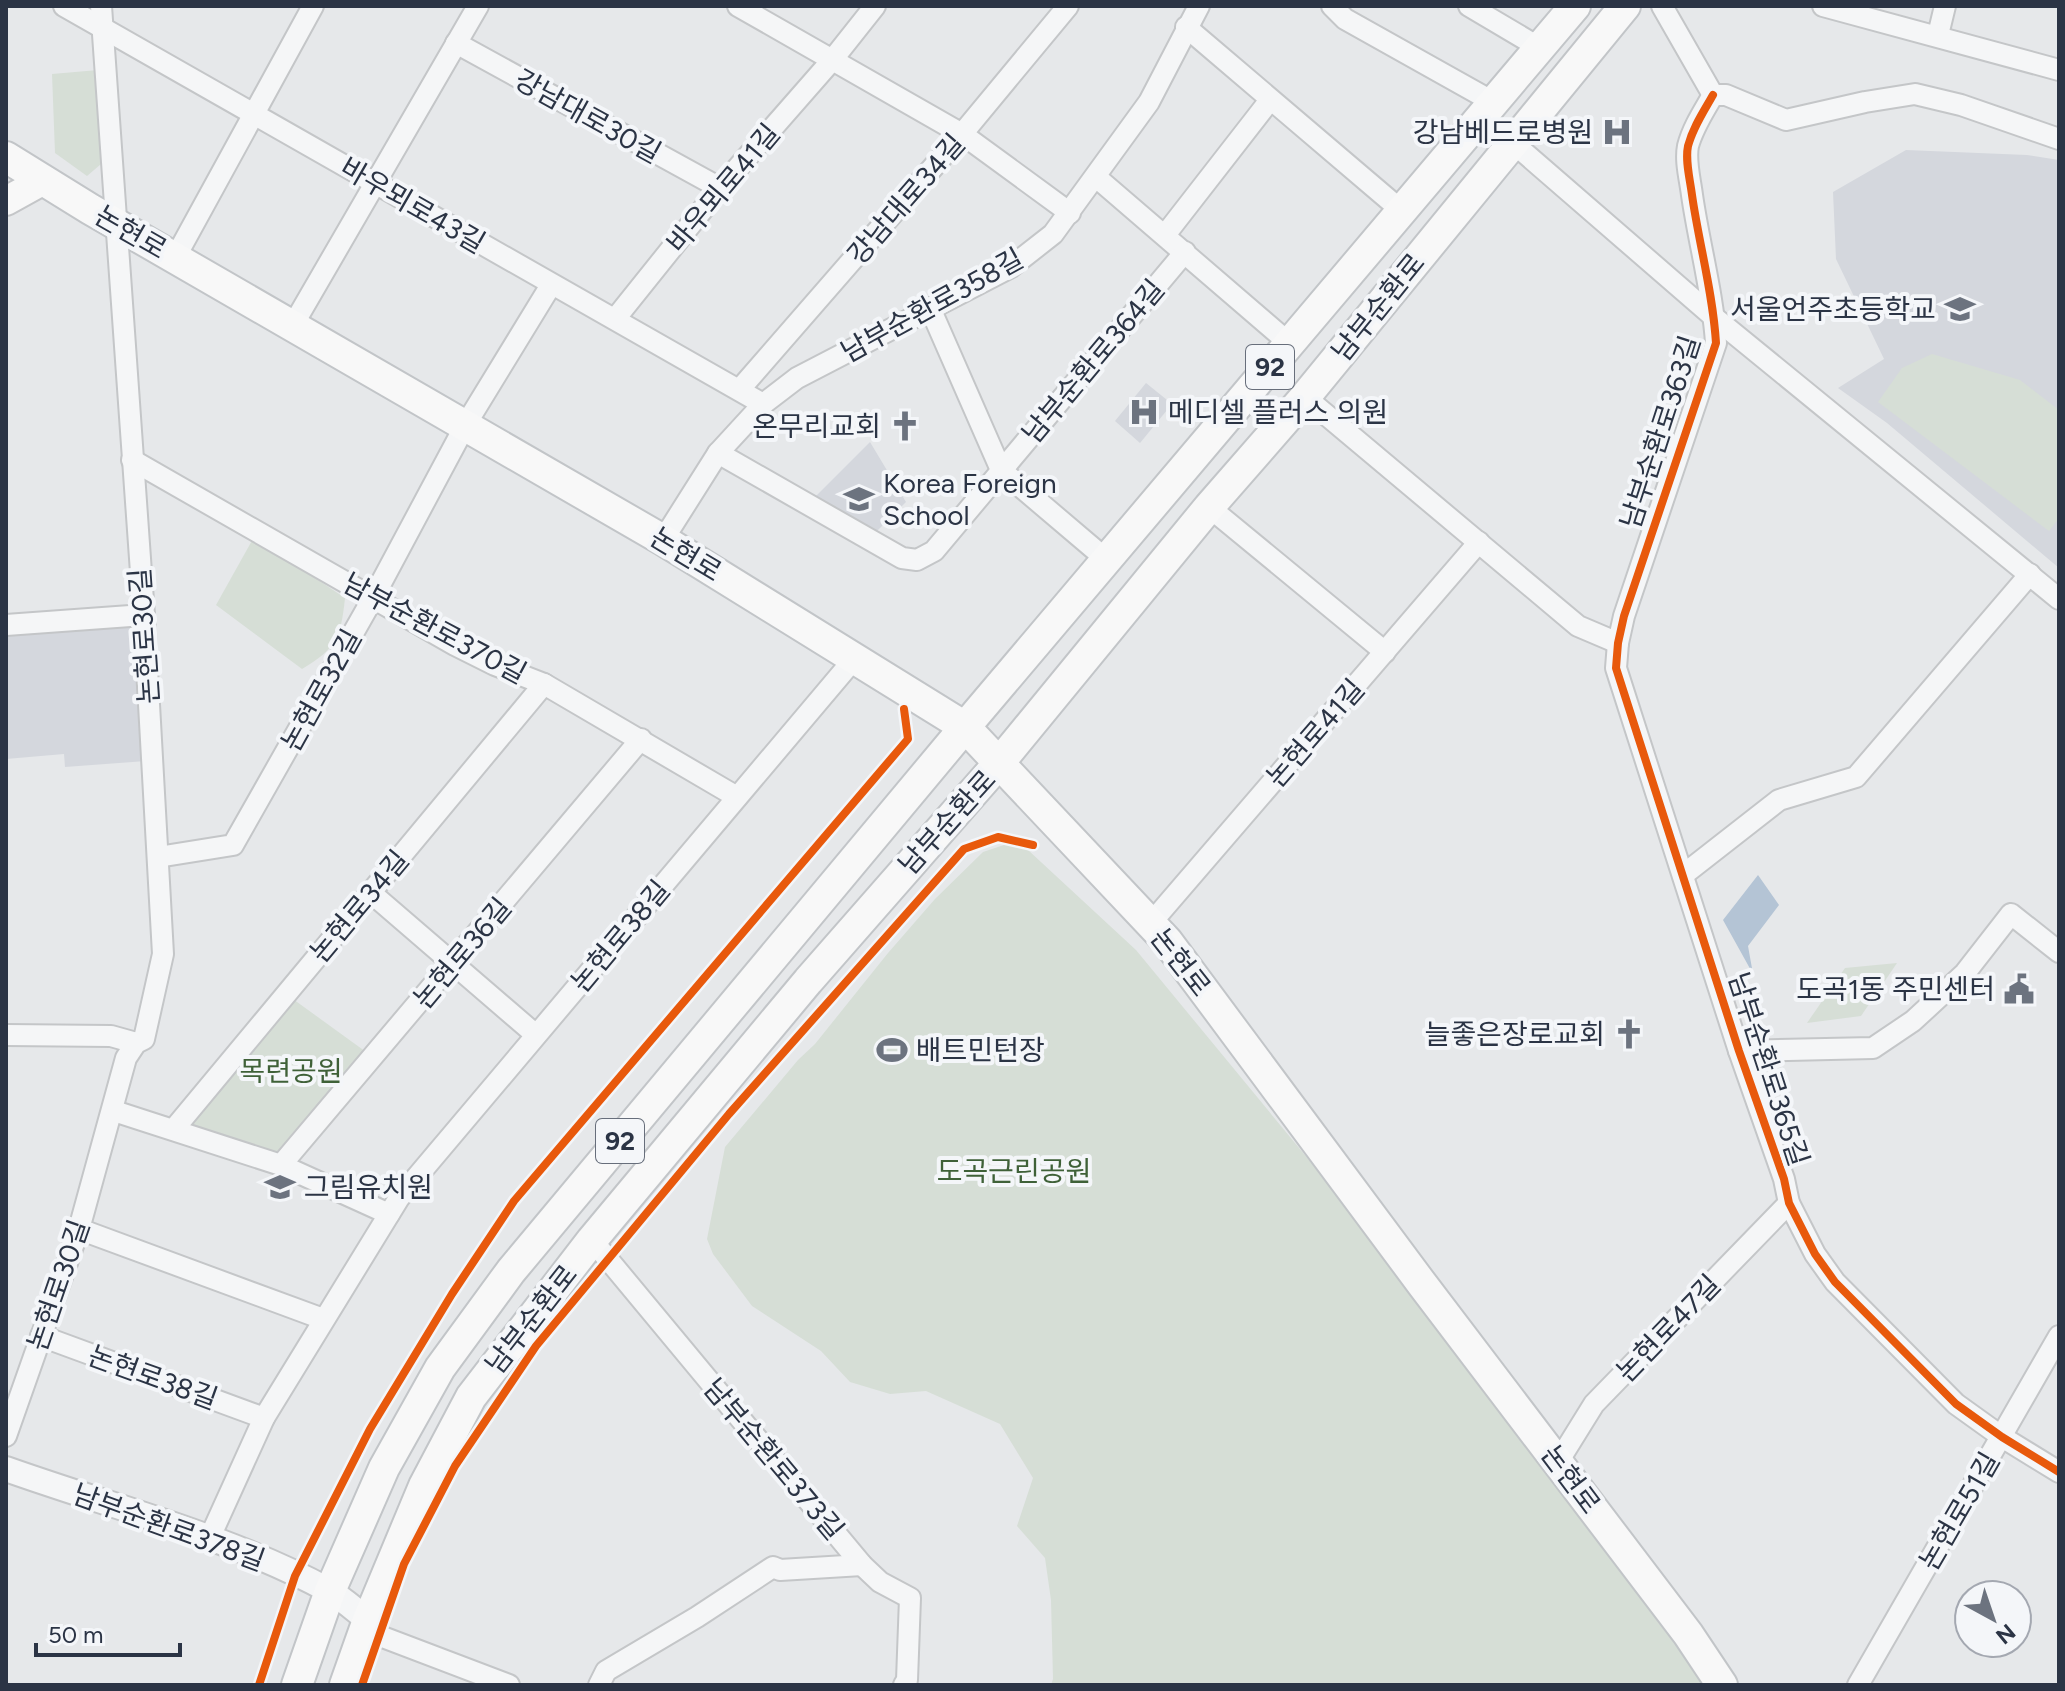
<svg xmlns="http://www.w3.org/2000/svg" width="2065" height="1691" font-family="Figtree,'Noto Sans KR',sans-serif">
	<style>
		.built { fill: #d4d7dd }
		.green { fill: #d6ded6 }
		.water { fill: #b4c4d5 }
		.lines { fill: none; stroke-linecap: round; stroke-linejoin: round }
		.minor-casing { stroke: #c4c6c8; stroke-width: 24 }
		.tertiary-casing { stroke: #c4c6c8; stroke-width: 28 }
		.secondary-casing { stroke: #c4c6c8; stroke-width: 32 }
		.primary-casing { stroke: #c2c5c8; stroke-width: 34 }
		.minor { stroke: #f5f6f7; stroke-width: 20 }
		.tertiary { stroke: #f5f6f7; stroke-width: 24 }
		.secondary { stroke: #f8f8f8; stroke-width: 28 }
		.primary { stroke: #f8f8f8; stroke-width: 30 }
		.cycleway-casing { stroke: #f4f6f9; stroke-width: 13 }
		.cycleway { stroke: #e8590c; stroke-width: 8 }
		.labels { text-anchor: middle; dominant-baseline: central; stroke-width: 8; stroke-linejoin: round; paint-order: stroke }
		.shield { fill: #f4f6f9; stroke: #676e7b; stroke-width: 2 }
		.shield-label { font-size: 26px; font-weight: bold; fill: #2b3445 }
		.street-label { font-size: 28px; fill: #2b3445; stroke: #f4f6f9 }
		.poi-label { font-size: 28px; fill: #2b3445; stroke: #f4f6f9; text-anchor: end }
		.park-label { font-size: 28px; fill: #3f6138; stroke: #f4f6f9 }
	</style>
	<rect width="100%" height="100%" fill="#e6e8ea"/>
	<g class="built">
		<polygon points="1906,150 2027,155 2059,160 2059,568 1887,423 1838,388 1884,359 1836,259 1833,192"/>
		<polygon points="1146,383 1172,404 1140,443 1115,421"/>
		<polygon points="870,442 906,502 877,531 816,496"/>
		<polygon points="135,622 146,761 65,767 64,754 6,759 6,632"/>
	</g>
	<g class="green">
		<polygon points="98,70 101,164 87,176 55,153 52,74"/>
		<polygon points="1932,354 2020,380 2059,410 2059,518 2049,531 1878,402 1902,368"/>
		<path d="M254,537L345,598C341,637 336,649 302,669L216,605Z"/>
		<polygon points="1010,843 1028,850 1136,950 1356,1217 1581,1512 1704,1685 1051,1685 1053,1679 1051,1600 1045,1558 1017,1526 1033,1478 1000,1424 926,1391 890,1394 850,1382 821,1351 752,1306 713,1254 707,1239 725,1147 798,1060 815,1044 888,953 935,899 983,852"/>
		<polygon points="1897,963 1861,1016 1807,1023 1845,968"/>
		<polygon points="286,994 373,1057 281,1165 174,1129"/>
	</g>
	<polygon class="water" points="1758,875 1779,905 1748,946 1753,974 1723,920"/>
	<g class="lines">
		<g class="minor-casing">
			<g id="minor">
				<polyline points="64,6 763,404"/>
				<polyline points="738,6 962,134 1070,213"/>
				<polyline points="1332,6 1345,19 1495,103"/>
				<polyline points="1469,6 1540,48"/>
				<polyline points="1662,6 1713,95"/>
				<polyline points="1823,6 2059,70"/>
				<polyline points="1186,27 1402,211"/>
				<polyline points="1938,35 1945,6"/>
				<polyline points="456,43 720,188"/>
				<path d="M1713,95C1704,111 1693,127 1688,146C1685,161 1690,179 1692,195C1699,244 1713,293 1716,343L1624,616L1618,643L1616,668L1739,1051L1784,1179L1789,1203L1815,1254L1835,1282L1956,1404L2002,1437L2059,1472"/>
				<polyline points="1713,95 1726,95 1786,120 1865,102 1915,94 1961,105 2059,139"/>
				<polyline points="1512,142 1715,318 2059,599"/>
				<polyline points="1096,177 1289,343"/>
				<polyline points="1165,235 1270,100"/>
				<polyline points="175,258 313,6"/>
				<polyline points="930,308 1001,470 1107,560"/>
				<polyline points="615,319 720,188 833,59 875,6"/>
				<polyline points="293,325 478,6"/>
				<polyline points="740,389 962,134 1068,6"/>
				<polyline points="1305,397 1578,626 1618,643"/>
				<polyline points="718,453 902,558 917,560 934,551 1185,252"/>
				<polyline points="132,460 455,645 495,665 544,684 737,797"/>
				<polyline points="1209,507 1385,652"/>
				<polyline points="663,540 718,453 763,404 797,378 1011,267 1053,234 1149,102 1199,6"/>
				<polyline points="6,625 144,615"/>
				<polyline points="158,857 233,845 373,598 466,424 551,285"/>
				<polyline points="1683,875 1779,800 1856,777 2030,574"/>
				<polyline points="370,892 536,1035"/>
				<polyline points="1151,923 1479,542"/>
				<polyline points="6,1035 111,1036 136,1043"/>
				<polyline points="1739,1051 1873,1048 1913,1021 1965,973 2011,914 2059,952"/>
				<polyline points="114,1111 281,1165 389,1214"/>
				<polyline points="174,1129 544,684"/>
				<polyline points="281,1165 641,739"/>
				<polyline points="79,1229 323,1319"/>
				<polyline points="592,1240 862,1565 880,1582 910,1598 907,1680 904,1685"/>
				<polyline points="41,1336 264,1418"/>
				<polyline points="6,1436 79,1229 126,1058 136,1043 144,1039 163,954 144,615 101,6"/>
				<polyline points="1558,1462 1594,1404 1789,1203"/>
				<polyline points="210,1537 264,1418 399,1198 854,659"/>
				<polyline points="368,1620 380,1636 509,1685"/>
				<polyline points="599,1685 606,1671 697,1617 773,1567 780,1570 862,1565"/>
				<polyline points="1858,1685 2059,1336"/>
			</g>
		</g>
		<g class="tertiary-casing">
			<path id="tertiary" d="M6,1469C113,1507 228,1536 328,1590C342,1598 355,1610 368,1620"/>
		</g>
		<g class="secondary-casing">
			<polyline id="secondary" points="6,201 44,180"/>
		</g>
		<g class="primary-casing">
			<g id="primary">
				<polyline points="6,157 90,209 663,540 965,727 1167,941 1422,1284 1688,1634 1722,1685"/>
				<polyline points="297,1685 330,1591 384,1468 440,1368 511,1271 965,727 1575,6"/>
				<polyline points="345,1685 368,1620 424,1486 471,1397 592,1240 808,981 999,763 1209,507 1305,397 1625,6"/>
			</g>
		</g>
		<use href="#minor" class="minor"/>
		<use href="#tertiary" class="tertiary"/>
		<use href="#secondary" class="secondary"/>
		<use href="#primary" class="primary"/>
		<g class="cycleway-casing">
			<g id="cycleway">
				<path d="M1713,95C1704,111 1693,127 1688,146C1685,161 1690,179 1692,195C1699,244 1713,293 1716,343L1624,616L1618,643L1616,668L1739,1051L1784,1179L1789,1203L1815,1254L1835,1282L1956,1404L2002,1437L2059,1472"/>
				<polyline points="259,1685 295,1576 370,1429 452,1294 514,1201 908,739 904,709"/>
				<polyline points="362,1685 404,1564 455,1466 536,1346 729,1114 964,849 998,837 1033,845"/>
			</g>
		</g>
		<use href="#cycleway" class="cycleway"/>
	</g>
	<defs>
		<g id="hospital-bare" transform="scale(2.4)"><path d="M-5-5h3v3.5h4V-5h3V5h-3V1.5h-4V5h-3Z" fill="#6c737f" stroke="#f4f6f9" stroke-width="2.5" paint-order="stroke"/></g>
		<g id="school-bare" transform="scale(2.4)"><path d="M0-5L7-2L0 1L-7-2ZM-4 1L0 2.5L4 1V4Q0 6-4 4Z" fill="#6c737f" stroke="#f4f6f9" stroke-width="2.5" paint-order="stroke"/></g>
		<g id="church-bare" transform="scale(2.4)"><path d="M-1.2-6h2.4v3.5h3.3v2.4h-3.3V6h-2.4V-.1h-3.3v-2.4h3.3Z" fill="#6c737f" stroke="#f4f6f9" stroke-width="2.5" paint-order="stroke"/></g>
		<g id="civic-bare" transform="scale(2.4)"><path d="M-.6-6.5H3V-4.5H.6V-3L4-1V1h2V6H-6V1h2V-1L-.6-3ZM-1.2 2.5V6h2.4V2.5Z" fill="#6c737f" stroke="#f4f6f9" stroke-width="2.5" paint-order="stroke"/></g>
		<g id="stadium-bare" transform="scale(2.4)"><path d="M0-5a6.5 5 0 1 0 0 10a6.5 5 0 1 0 0-10ZM-3.5-1.8h7v3.6h-7Z" fill="#6c737f" stroke="#f4f6f9" stroke-width="2.5" paint-order="stroke"/></g>
	</defs>
	<g fill-rule="evenodd">
		<use href="#hospital-bare" x="1617" y="132"/>
		<use href="#school-bare" x="1960" y="309"/>
		<use href="#hospital-bare" x="1144" y="412"/>
		<use href="#church-bare" x="905" y="426"/>
		<use href="#school-bare" x="859" y="499"/>
		<use href="#civic-bare" x="2019" y="989"/>
		<use href="#church-bare" x="1629" y="1034"/>
		<use href="#stadium-bare" x="892" y="1050"/>
		<use href="#school-bare" x="280" y="1187"/>
	</g>
	<g class="labels">
		<g class="shield">
			<rect x="1246" y="345" width="48" height="44" rx="6"/>
			<rect x="596" y="1119" width="48" height="44" rx="6"/>
		</g>
		<g class="shield-label">
			<text x="1270" y="367">92</text>
			<text x="620" y="1141">92</text>
		</g>
		<g class="street-label">
			<text transform="translate(588 116) rotate(29)">강남대로30길</text>
			<text transform="translate(723 188) rotate(-50)">바우뫼로41길</text>
			<text transform="translate(906 199) rotate(-49)">강남대로34길</text>
			<text transform="translate(413 205) rotate(30)">바우뫼로43길</text>
			<text transform="translate(131 232) rotate(30)">논현로</text>
			<text transform="translate(932 305) rotate(-29)">남부순환로358길</text>
			<text transform="translate(1378 307) rotate(-51)">남부순환로</text>
			<text transform="translate(1093 361) rotate(-50)">남부순환로364길</text>
			<text transform="translate(1660 432) rotate(-72)">남부순환로363길</text>
			<text transform="translate(686 554) rotate(31)">논현로</text>
			<text transform="translate(435 628) rotate(28)">남부순환로370길</text>
			<text transform="translate(144 636) rotate(-94)">논현로30길</text>
			<text transform="translate(321 690) rotate(-61)">논현로32길</text>
			<text transform="translate(1315 733) rotate(-49)">논현로41길</text>
			<text transform="translate(947 822) rotate(-48)">남부순환로</text>
			<text transform="translate(359 906) rotate(-50)">논현로34길</text>
			<text transform="translate(620 936) rotate(-50)">논현로38길</text>
			<text transform="translate(462 953) rotate(-50)">논현로36길</text>
			<text transform="translate(1181 962) rotate(52)">논현로</text>
			<text transform="translate(1769 1069) rotate(72)">남부순환로365길</text>
			<text transform="translate(58 1285) rotate(-71)">논현로30길</text>
			<text transform="translate(531 1319) rotate(-52)">남부순환로</text>
			<text transform="translate(1668 1328) rotate(-46)">논현로47길</text>
			<text transform="translate(153 1377) rotate(20)">논현로38길</text>
			<text transform="translate(774 1459) rotate(50)">남부순환로373길</text>
			<text transform="translate(1571 1479) rotate(53)">논현로</text>
			<text transform="translate(1959 1511) rotate(-60)">논현로51길</text>
			<text transform="translate(169 1527) rotate(20)">남부순환로378길</text>
		</g>
		<g class="poi-label">
			<text x="1593" y="132">강남베드로병원</text>
			<text x="1936" y="309">서울언주초등학교</text>
			<text x="1168" y="412" text-anchor="start">메디셀 플러스 의원</text>
			<text x="881" y="426">온무리교회</text>
			<text x="883" y="483" text-anchor="start">Korea Foreign<tspan x="883" dy="32">School</tspan></text>
			<text x="1995" y="989">도곡1동 주민센터</text>
			<text x="1605" y="1034">늘좋은장로교회</text>
			<text x="916" y="1050" text-anchor="start">배트민턴장</text>
			<text x="304" y="1187" text-anchor="start">그림유치원</text>
		</g>
		<g class="park-label">
			<text x="291" y="1071">목련공원</text>
			<text x="1014" y="1171">도곡근린공원</text>
		</g>
	</g>
	<rect width="2065" height="1691" fill="none" stroke="#2b3445" stroke-width="16"/>
	<g transform="translate(1993 1619) rotate(140)"><circle r="38" fill="#f4f6f9" stroke="#a4a8b1" stroke-width="2"/>
	<path d="M0-6L14 30L0 20L-14 30Z" fill="#6c737f"/>
	<text y="-12" font-size="22" font-weight="bold" text-anchor="middle" fill="#2b3445">N</text>
	</g>
	<path d="M36 1643v12h144v-12" fill="none" stroke="#2b3445" stroke-width="4"/>
	<text x="48" y="1643" font-size="24" fill="#2b3445" stroke="#f4f6f9" stroke-width="6" paint-order="stroke">50 m</text>
</svg>
